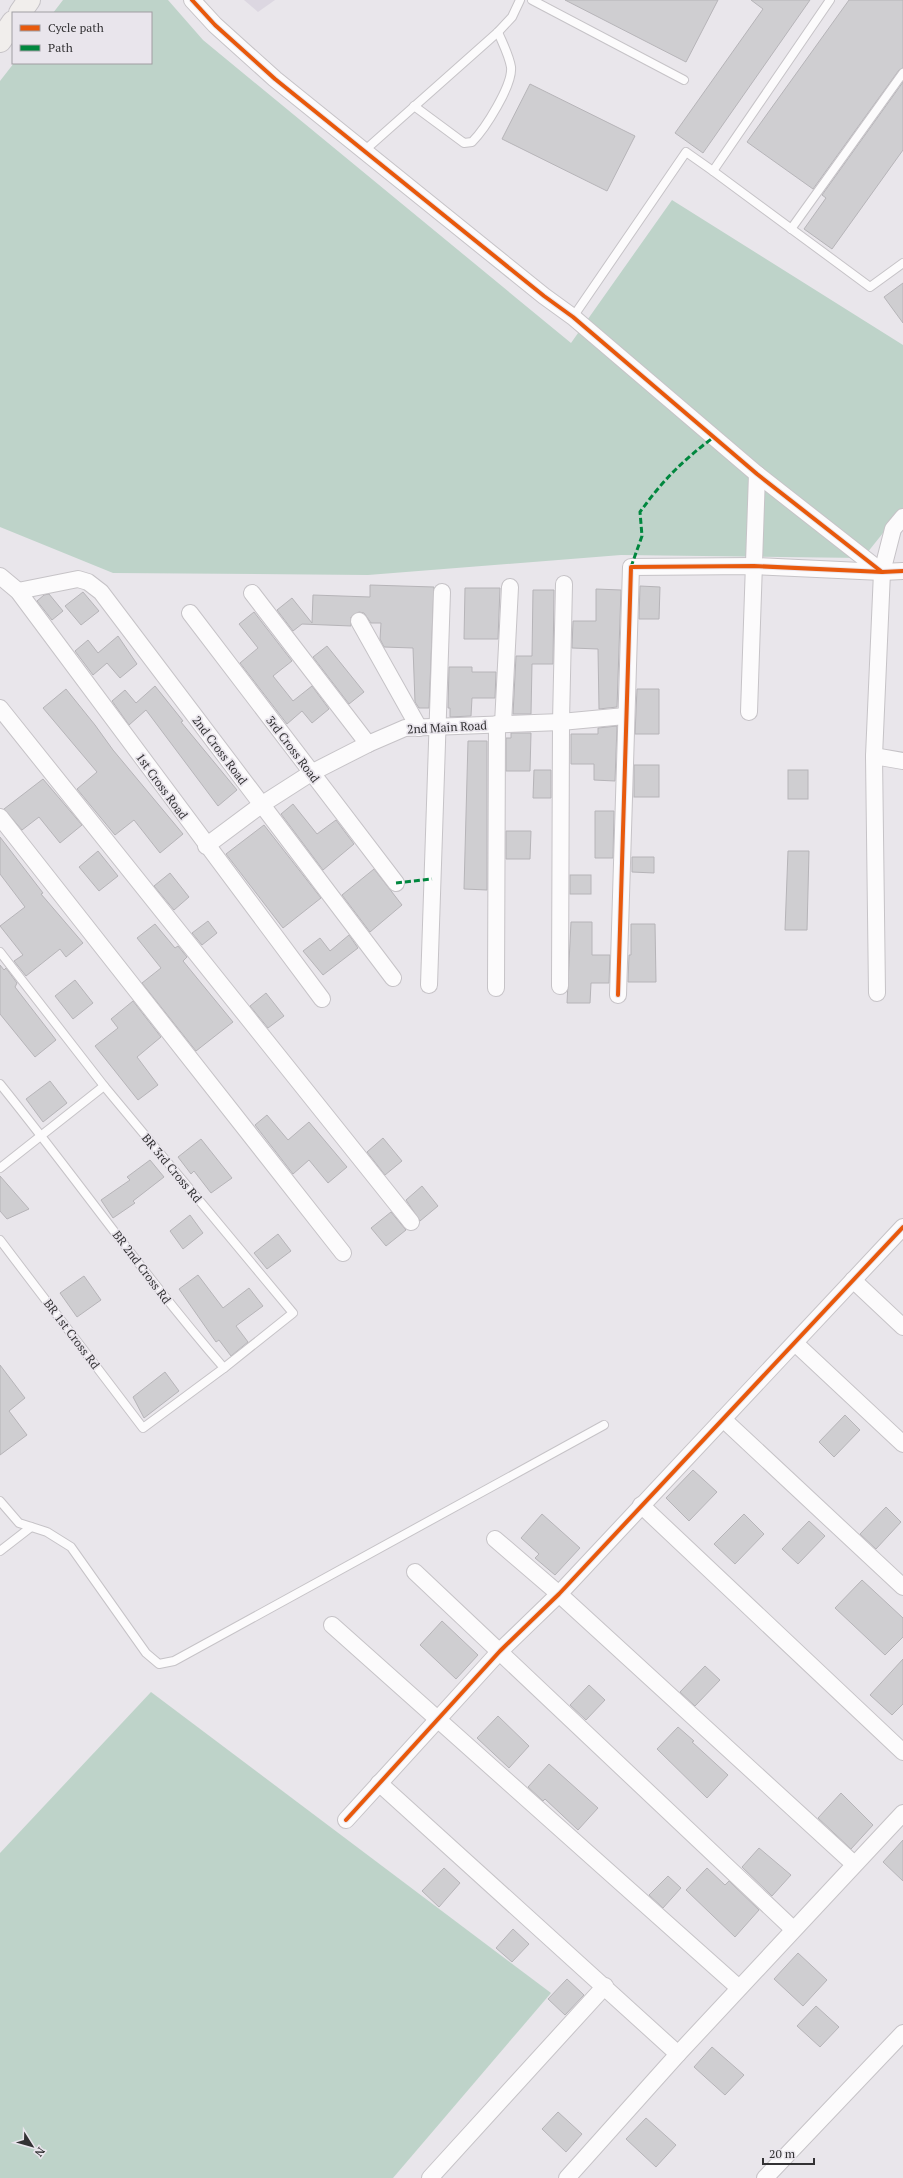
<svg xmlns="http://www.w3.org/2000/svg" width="903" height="2178" font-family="'PT Serif',serif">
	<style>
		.built { fill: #dcd7e1 }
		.green { fill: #bed3c9 }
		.building { fill: #cfced1; stroke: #b6b4b8 }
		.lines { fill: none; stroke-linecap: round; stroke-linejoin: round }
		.lane-casing { stroke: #c6c3c7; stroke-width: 10 }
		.street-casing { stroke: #c6c3c7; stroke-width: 18 }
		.secondary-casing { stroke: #c6c3c7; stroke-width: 24 }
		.lane { stroke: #fcfbfc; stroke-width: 8 }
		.street { stroke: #fcfbfc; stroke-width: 16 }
		.secondary { stroke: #f1eeec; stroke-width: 22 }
		.quiet { stroke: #00873e; stroke-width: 3; stroke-dasharray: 6 3; stroke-linecap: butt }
		.cycleway-casing { stroke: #e9e5ec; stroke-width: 6 }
		.cycleway { stroke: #e8590c; stroke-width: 4 }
		.labels { text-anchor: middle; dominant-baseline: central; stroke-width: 3.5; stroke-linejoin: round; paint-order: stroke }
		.street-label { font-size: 12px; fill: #333234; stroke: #e9e5ec }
	</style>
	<rect width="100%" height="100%" fill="#e9e6eb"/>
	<polygon class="built" points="244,0 275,0 258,12"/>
	<g class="green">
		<polygon points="63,0 168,0 203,40 571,343 672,200 903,345 903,508 863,558 621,555 368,575 113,573 0,527 0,81 14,63 151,63 151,13 53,13"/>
		<polygon points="151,1692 551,1993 393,2178 0,2178 0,1853"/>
	</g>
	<g class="building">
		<polygon points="565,0 718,0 686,62"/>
		<polygon points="751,0 810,0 703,153 675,133 763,9"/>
		<polygon points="849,0 903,0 903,68 899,70 813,189 747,142"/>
		<polygon points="903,82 903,150 832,249 804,229 826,198 822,195"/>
		<polygon points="530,84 635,136 607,191 502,139"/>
		<polygon points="903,283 903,323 884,297"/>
		<polygon points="370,585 434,587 429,708 419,708 415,702 413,648 384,647 380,639 381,623 371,623 364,613 359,612 351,617 351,626 302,624 293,631 277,610 292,598 312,623 313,595 370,597"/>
		<polygon points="640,586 660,587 659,619 639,619"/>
		<polygon points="465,588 500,588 498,639 464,639"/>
		<polygon points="596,589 621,590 617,707 599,709 598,649 572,648 573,621 596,621"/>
		<polygon points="533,590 554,590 553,664 532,664 531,714 513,714 516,656 532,656"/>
		<polygon points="83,592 99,611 81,625 65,606"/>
		<polygon points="49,594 63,611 52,620 37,601 44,595"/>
		<polygon points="254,612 292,661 273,676 293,701 312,686 329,709 312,723 302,711 287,724 240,663 258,648 239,624"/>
		<polygon points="118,636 137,664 120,678 107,663 93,675 75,651 88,640 98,653"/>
		<polygon points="327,646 364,692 349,704 313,657"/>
		<polygon points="449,667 472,667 472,672 496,672 495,698 472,698 471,716 450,717 450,708 448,708"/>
		<polygon points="155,686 183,721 181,722 237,790 218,806 146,710 129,725 112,701 125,690 136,703"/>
		<polygon points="66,689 95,725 113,750 183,834 160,853 134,820 115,835 77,789 97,772 43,708"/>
		<polygon points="637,689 659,689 659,734 635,734"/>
		<polygon points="617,726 615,781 594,780 594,764 571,764 571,734 598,734 598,728"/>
		<polygon points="511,733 531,733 530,771 506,771 506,738 511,738"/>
		<polygon points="468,741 487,741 487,890 464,889"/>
		<rect x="634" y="765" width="25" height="32"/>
		<polygon points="534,770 551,770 551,798 533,798"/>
		<rect x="788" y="770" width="20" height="29"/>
		<polygon points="43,779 82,825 60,843 39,817 22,830 4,809"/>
		<polygon points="293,804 317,834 336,820 354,844 323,870 281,814"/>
		<polygon points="595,811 614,811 613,858 595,858"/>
		<polygon points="264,825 321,898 283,928 226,854"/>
		<polygon points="506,831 531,831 530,859 506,859"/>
		<polygon points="0,837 43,893 41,894 83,943 66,957 60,949 26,976 14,961 23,955 0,926 25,907 0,874"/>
		<polygon points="98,851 118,876 99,891 79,867"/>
		<polygon points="788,851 809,851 807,930 785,930"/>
		<polygon points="632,857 654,857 654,873 632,872"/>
		<polygon points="374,869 402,905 370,932 342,895"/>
		<polygon points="170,873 189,897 174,910 154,886"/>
		<rect x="570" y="875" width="21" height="19"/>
		<polygon points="208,921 217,933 202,945 192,933"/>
		<polygon points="571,922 592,922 592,955 610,955 609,983 591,983 590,1003 567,1003"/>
		<polygon points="155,924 175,948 178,946 187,957 183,961 233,1022 196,1051 142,983 161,968 137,938"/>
		<polygon points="631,924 655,924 656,982 628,982 629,955 631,955"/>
		<polygon points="349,935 358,948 323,975 303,951 320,938 330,951"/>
		<polygon points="0,965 4,970 6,968 17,983 15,987 56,1040 35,1057 0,1014"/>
		<polygon points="75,980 93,1003 73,1019 55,996"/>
		<polygon points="266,993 284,1016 268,1028 250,1006"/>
		<polygon points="133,1001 161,1037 137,1057 158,1085 138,1100 95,1046 118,1028 111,1019"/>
		<polygon points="50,1081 67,1103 43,1122 26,1099"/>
		<polygon points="267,1115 288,1140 309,1122 347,1167 328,1183 309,1160 293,1174 255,1125"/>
		<polygon points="383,1138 402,1161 385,1175 367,1152"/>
		<polygon points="201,1139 232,1178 211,1193 194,1171 191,1174 178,1157"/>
		<polygon points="150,1160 164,1177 133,1201 135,1203 113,1218 101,1200 130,1180 127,1177"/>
		<polygon points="0,1176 29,1209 7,1219 0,1211"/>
		<polygon points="422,1186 438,1206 420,1221 406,1200"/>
		<polygon points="391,1212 406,1230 386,1246 371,1228"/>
		<polygon points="190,1215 203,1233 183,1249 170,1231"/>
		<polygon points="278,1234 291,1251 267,1269 254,1253"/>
		<polygon points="198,1275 223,1308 249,1288 263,1306 236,1326 248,1342 231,1356 219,1340 216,1342 179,1289"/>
		<polygon points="84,1276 101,1300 77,1317 60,1293"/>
		<polygon points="0,1365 25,1398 9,1411 27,1435 0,1455"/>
		<polygon points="165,1372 179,1391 144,1418 133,1397"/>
		<polygon points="845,1415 860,1430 834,1457 819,1442"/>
		<polygon points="693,1470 717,1492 689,1521 666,1498"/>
		<polygon points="886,1507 901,1522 876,1549 860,1534"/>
		<polygon points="542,1514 580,1548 555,1575 535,1558 539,1554 521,1538"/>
		<polygon points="744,1514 764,1534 735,1564 714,1544"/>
		<polygon points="809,1521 825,1536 798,1564 782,1549"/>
		<polygon points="862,1580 903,1618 903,1637 885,1655 835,1608"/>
		<polygon points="442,1621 478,1655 456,1679 420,1645"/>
		<polygon points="903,1659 903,1704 892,1715 870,1695"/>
		<polygon points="705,1666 720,1680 695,1706 680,1692"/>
		<polygon points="589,1685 605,1700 586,1720 570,1705"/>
		<polygon points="498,1716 529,1746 509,1768 477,1738"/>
		<polygon points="678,1727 694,1741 692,1742 728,1775 707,1798 657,1749"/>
		<polygon points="549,1764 598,1808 578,1830 545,1799 543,1801 528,1787"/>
		<polygon points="841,1793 873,1825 851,1849 818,1818"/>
		<polygon points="903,1840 903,1881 883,1862"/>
		<polygon points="759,1848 791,1875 772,1896 742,1867"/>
		<polygon points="444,1868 460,1883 439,1907 422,1891"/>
		<polygon points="707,1868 725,1885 729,1881 759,1910 735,1937 686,1890"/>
		<polygon points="668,1876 681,1888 663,1908 649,1895"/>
		<polygon points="513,1929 529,1944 512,1962 496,1948"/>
		<polygon points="798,1953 827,1980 803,2006 774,1979"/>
		<polygon points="567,1979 584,1995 565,2015 548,1999"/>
		<polygon points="816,2006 839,2027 820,2047 797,2026"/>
		<polygon points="712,2047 744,2075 725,2095 694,2067"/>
		<polygon points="558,2112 582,2134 566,2152 542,2129"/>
		<polygon points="646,2118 676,2145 656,2167 626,2139"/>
	</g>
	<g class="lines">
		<g class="lane-casing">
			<g id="lane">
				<polyline points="532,0 684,80"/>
				<path d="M414,106L464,143L472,142C485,129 513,85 511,67C509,55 502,42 498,32"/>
				<polyline points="364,151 498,32 512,17 520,0"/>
				<polyline points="713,171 870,287 903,263"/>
				<polyline points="791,229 903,73"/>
				<polyline points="573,317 686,152 713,171 830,0"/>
				<polyline points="0,952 104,1086 293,1313 224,1368"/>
				<path d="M0,1084C76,1178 145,1277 224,1368L143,1428L0,1240"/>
				<polyline points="0,1168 104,1086"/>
				<polyline points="0,1501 19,1523 47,1532 71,1547 146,1653 159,1664 174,1661 604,1425"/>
				<polyline points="0,1551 31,1527"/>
			</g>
		</g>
		<g class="street-casing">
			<g id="street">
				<polyline points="192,0 215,25 275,79 544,296 573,317 757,474 882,572 903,571"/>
				<polyline points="0,576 18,591 322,999"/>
				<polyline points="18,591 78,579 88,582 101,592 393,978"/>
				<polyline points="252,593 368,744"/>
				<polyline points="190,613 396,883"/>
				<polyline points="359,621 419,728"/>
				<polyline points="0,708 411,1222"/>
				<polyline points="749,712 757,474"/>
				<polyline points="503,724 510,587"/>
				<polyline points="874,756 903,761"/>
				<polyline points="0,817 343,1253"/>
				<polyline points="206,846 261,805 311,773 368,744 405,728 561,722 625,716"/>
				<polyline points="429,985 442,592"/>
				<polyline points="560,986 561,722 564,584"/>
				<polyline points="496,988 497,724"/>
				<polyline points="877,993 874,756 882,572 893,529 903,517"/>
				<polyline points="618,995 631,567 754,566 882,572"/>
				<polyline points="853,1280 903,1327"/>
				<polyline points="795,1343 903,1444"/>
				<polyline points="723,1419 903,1587"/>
				<polyline points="641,1505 903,1752"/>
				<polyline points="495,1539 559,1594 854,1864"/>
				<polyline points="415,1572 793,1929"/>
				<polyline points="332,1625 739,1988"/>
				<polyline points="379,1783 678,2054"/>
				<polyline points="346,1820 500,1651 559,1594 903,1227"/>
				<polyline points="430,2178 605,1986"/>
				<polyline points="567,2178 678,2054 903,1813"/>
				<polyline points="765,2178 903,2033"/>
			</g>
		</g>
		<g class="secondary-casing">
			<g id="secondary">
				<polyline points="20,13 29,0"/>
				<polyline points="0,41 13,22"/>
			</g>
		</g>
		<use href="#lane" class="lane"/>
		<use href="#street" class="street"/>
		<use href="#secondary" class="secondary"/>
		<g class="quiet">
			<path d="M631,567L642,536L640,512C663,480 683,460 714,437"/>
			<polyline points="396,883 432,879"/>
		</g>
		<g class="cycleway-casing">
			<g id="cycleway">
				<polyline points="192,0 215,25 275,79 544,296 573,317 757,474 882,572 903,571"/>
				<polyline points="618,995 631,567 754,566 882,572"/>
				<polyline points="346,1820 500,1651 559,1594 903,1227"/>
			</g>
		</g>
		<use href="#cycleway" class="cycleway"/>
	</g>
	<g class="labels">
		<g class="street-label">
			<text transform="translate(447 727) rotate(-3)">2nd Main Road</text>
			<text transform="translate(293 749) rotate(53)">3rd Cross Road</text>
			<text transform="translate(220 750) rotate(53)">2nd Cross Road</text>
			<text transform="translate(162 786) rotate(54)">1st Cross Road</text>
			<text transform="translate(172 1168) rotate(50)">BR 3rd Cross Rd</text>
			<text transform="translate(142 1267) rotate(53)">BR 2nd Cross Rd</text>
			<text transform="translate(72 1334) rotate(53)">BR 1st Cross Rd</text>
		</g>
	</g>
	<rect x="12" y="12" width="140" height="52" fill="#e9e5ec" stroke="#a09da2"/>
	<rect x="20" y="25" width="20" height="6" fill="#e8590c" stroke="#a09da2"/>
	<text x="48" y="32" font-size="12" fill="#333234">Cycle path</text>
	<rect x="20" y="45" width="20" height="6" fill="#00873e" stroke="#a09da2"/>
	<text x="48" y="52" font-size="12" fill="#333234">Path</text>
	<g transform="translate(32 2146) rotate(127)" stroke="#e9e5ec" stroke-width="3" paint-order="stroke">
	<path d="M0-3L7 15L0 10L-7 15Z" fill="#333234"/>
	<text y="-6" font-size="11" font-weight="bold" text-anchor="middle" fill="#333234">N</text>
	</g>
	<path d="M763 2158v6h51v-6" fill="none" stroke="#333234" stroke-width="2"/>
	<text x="769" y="2158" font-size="12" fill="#333234" stroke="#e9e5ec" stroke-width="3" paint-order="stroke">20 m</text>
</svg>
